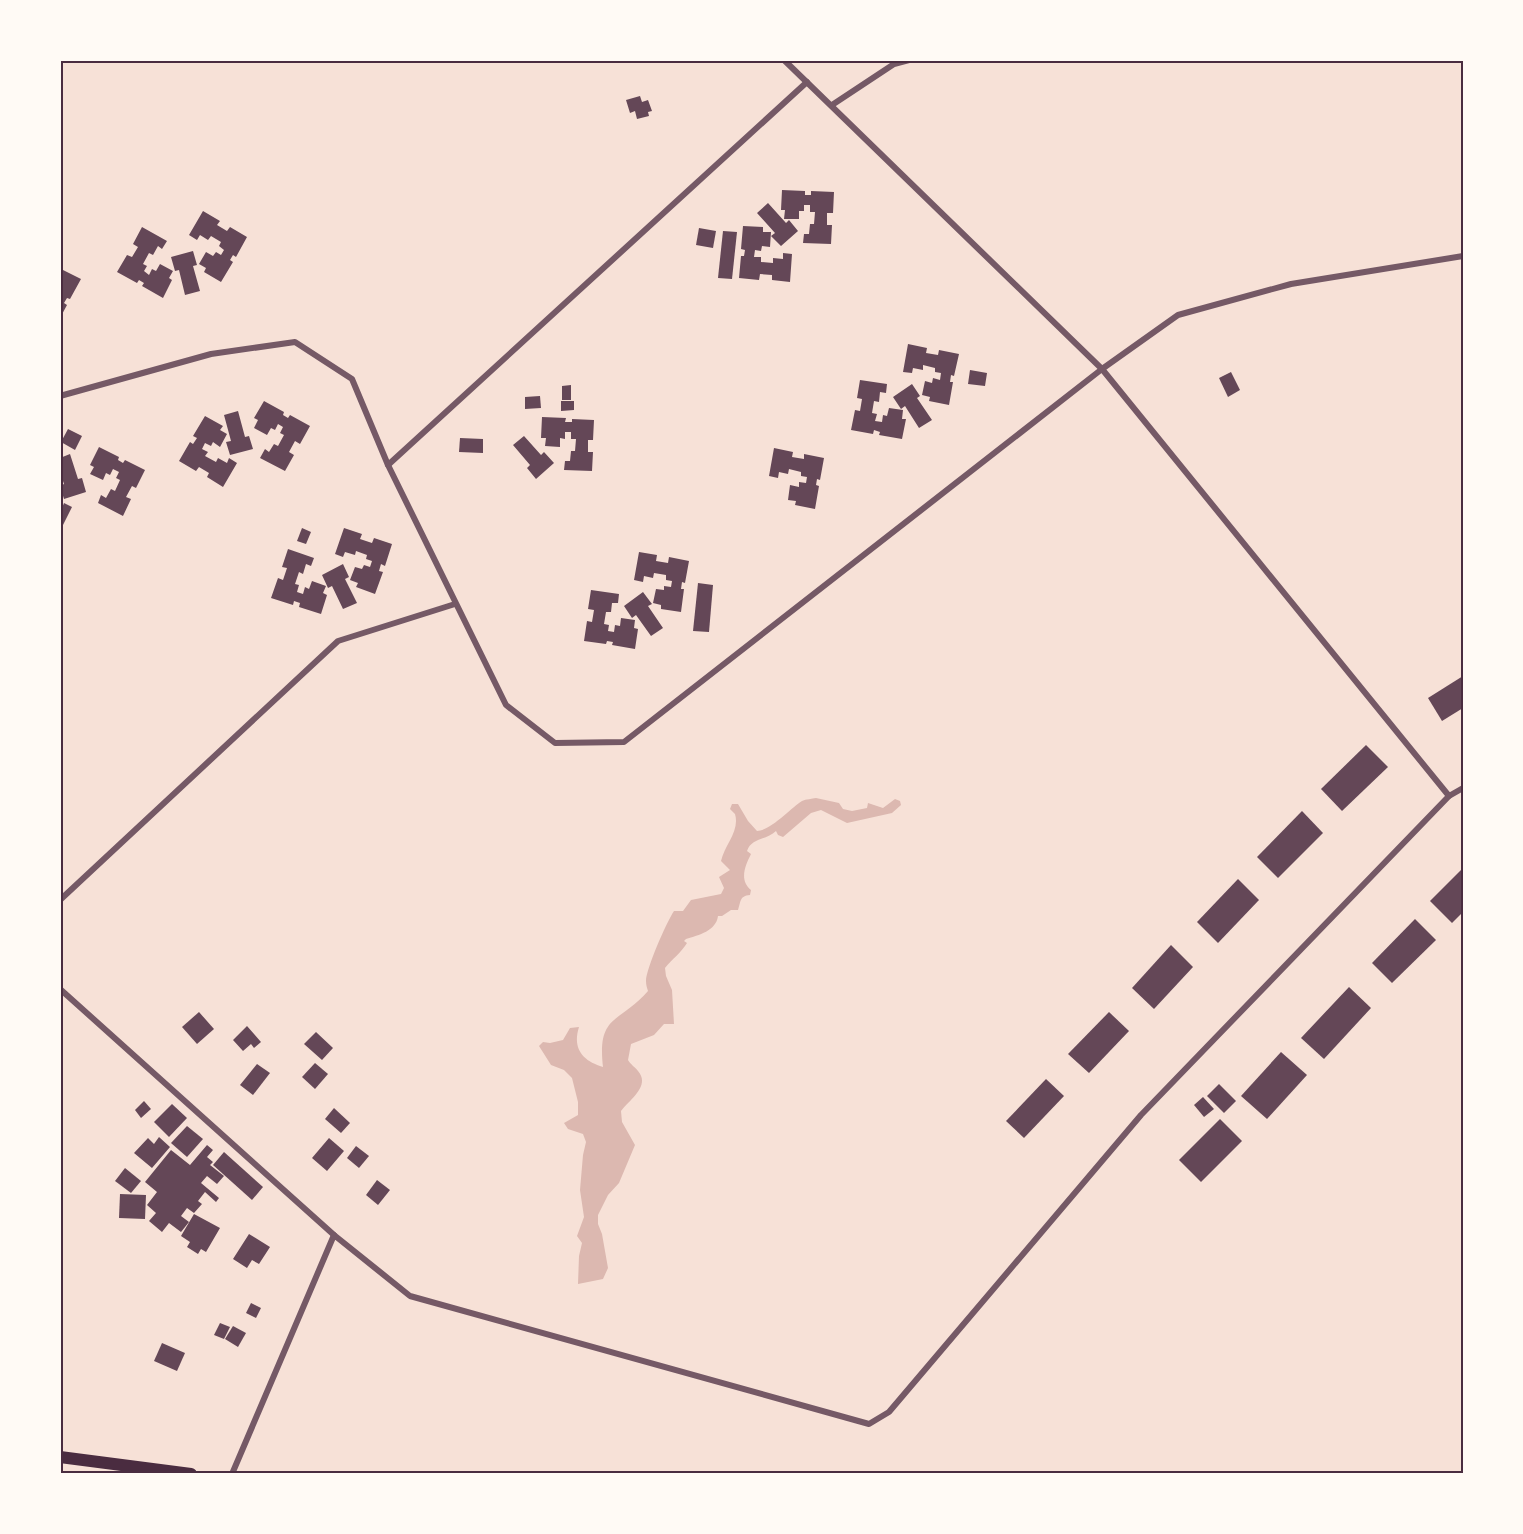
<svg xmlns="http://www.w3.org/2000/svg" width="1523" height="1534" font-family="Cabin,sans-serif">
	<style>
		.water { fill: #dcb8b0 }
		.building { fill: #644757 }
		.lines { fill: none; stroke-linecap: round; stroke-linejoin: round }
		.minor { stroke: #755966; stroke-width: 6 }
		.secondary { stroke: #4a2c40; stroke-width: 12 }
		.neatline { fill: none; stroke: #4a2c40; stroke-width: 2 }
	</style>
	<rect width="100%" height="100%" fill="#f7e1d7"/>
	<path class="water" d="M816,798L839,803L843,809L852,811L867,808L868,803L883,808L895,799L900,801L901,805L892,813L847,823L821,810L811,813L783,837L778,835L776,831C767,840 751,838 747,851L751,854C745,866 739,880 751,890L750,895C739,896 741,902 738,910H731L722,916H718C716,931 699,935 686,939L684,941L687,943C681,953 672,959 665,968L666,976L672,990L674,1024H664L654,1035L631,1044L628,1060C631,1065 635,1067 638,1071C651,1086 629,1100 621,1111L622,1122L635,1145L619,1183L608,1195L598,1215V1224L602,1234L608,1268L603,1279L578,1284L579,1256L582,1243L577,1236L584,1217L580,1190L583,1155L586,1142L583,1134L568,1129L564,1123L578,1115V1102L572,1078L564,1070L551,1065L539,1046L543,1042L550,1043L563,1040L570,1028L579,1027C572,1049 583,1061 603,1067C597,1014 619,1024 648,991C647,988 646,985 646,981C646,969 667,921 674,911H683L691,900L721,894L724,888L719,877L730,870L721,861C725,844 740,831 735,814L730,809L732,804H738L748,821L757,831C770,831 791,808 802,801C806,799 812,799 816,798Z"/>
	<g class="building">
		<polygon points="640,96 642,102 648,100 652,111 648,112 649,116 637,119 635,111 630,113 626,100"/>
		<polygon points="782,190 805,191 805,195 811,195 811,191 834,192 833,213 827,213 827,225 832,225 831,244 803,243 804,234 809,234 810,224 814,224 815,212 810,212 810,205 804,205 804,211 799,211 799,219 784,219 785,210 781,210"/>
		<polygon points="768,203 786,223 789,220 798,231 781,246 771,236 775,233 757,213"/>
		<polygon points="203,211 220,221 217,225 227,231 230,227 247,237 236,257 233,255 230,260 233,262 221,282 204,272 206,268 199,264 206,252 213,256 216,252 221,255 224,250 219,246 221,242 211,236 208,240 200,235 197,240 189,235"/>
		<polygon points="743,226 763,227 763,232 771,232 770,247 762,246 761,251 755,250 754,257 761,257 761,262 773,263 773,258 783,259 783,253 792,254 790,282 772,280 772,275 760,274 759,280 739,278 741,256 744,256 745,250 741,249"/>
		<polygon points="142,227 167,241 162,249 158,246 153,255 149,253 143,264 147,266 144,271 149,275 152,269 156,271 160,264 173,271 169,278 172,280 163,298 142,286 144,283 139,280 137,283 117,272 127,255 132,257 138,247 133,244"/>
		<polygon points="699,228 716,231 713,248 696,245"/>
		<polygon points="723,231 737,232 732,279 718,278"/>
		<polygon points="193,251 197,265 193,266 200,291 185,295 179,270 175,271 171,257"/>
		<polygon points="63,270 81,279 70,299 67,298 64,303 67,305 60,318 60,275"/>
		<polygon points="908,344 927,348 926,353 938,355 939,350 959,354 954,376 951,375 950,382 953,382 949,405 929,401 930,397 922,395 925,381 932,383 933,378 940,380 941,373 935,372 935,368 923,365 923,370 913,368 912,373 903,372"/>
		<polygon points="970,370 987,373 985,386 968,384"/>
		<polygon points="1231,372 1240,390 1228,397 1219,378"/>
		<polygon points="860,380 887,384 886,393 880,392 879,402 874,401 872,413 877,414 875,421 882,422 883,415 887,416 889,408 903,410 902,419 906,419 902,439 879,435 880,432 874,430 873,434 851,430 855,410 860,411 862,399 857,398"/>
		<polygon points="912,384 920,396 917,398 932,420 919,428 905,406 901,409 893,397"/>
		<polygon points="571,385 571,400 562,400 562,386"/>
		<polygon points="540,396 541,408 525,409 525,397"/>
		<polygon points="264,401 284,412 283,415 288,418 290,415 310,426 300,444 295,441 289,452 294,455 285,471 260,458 265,449 269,452 274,444 278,446 284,435 280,433 283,427 278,424 275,430 271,428 267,435 254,428 258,420 254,418"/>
		<polygon points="561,401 574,401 574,410 561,411"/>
		<polygon points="238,411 245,437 249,436 253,449 230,455 226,442 231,441 224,415"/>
		<polygon points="205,416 223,426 220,430 227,434 220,447 213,442 211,446 205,443 202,449 208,452 205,456 216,462 218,458 227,463 229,458 237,463 223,487 207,477 209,473 199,467 196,471 179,461 190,442 193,444 197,438 193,436"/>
		<polygon points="542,417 566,418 565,422 572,422 572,419 594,420 593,440 588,440 588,452 593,452 592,471 564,470 565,461 570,461 571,451 575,451 576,439 571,439 571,432 565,432 565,439 560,438 560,447 545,446 546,438 541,438"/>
		<polygon points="68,429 82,436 75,450 61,442"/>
		<polygon points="524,436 541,455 544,452 554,463 536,479 527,468 530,465 513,445"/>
		<polygon points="460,438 483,439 483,453 459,452"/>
		<polygon points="99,447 119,457 118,460 123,463 125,460 145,470 136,488 132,486 126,497 131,499 123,516 98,503 101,495 106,498 111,489 115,491 120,480 116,478 119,472 113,469 110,475 106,473 103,480 90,474 94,467 90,465"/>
		<polygon points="774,448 793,452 792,457 804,459 804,454 824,458 820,480 817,479 816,485 819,486 815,509 795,505 796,501 788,500 790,485 799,487 799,482 806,483 807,477 801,476 801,472 789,469 788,474 779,472 778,478 769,476"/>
		<polygon points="70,454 78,479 82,478 86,492 64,499 60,486 64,484 60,472 60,458"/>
		<polygon points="64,503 72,507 60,531 60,507 62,508"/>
		<polygon points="302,528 311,532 306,544 297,541"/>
		<polygon points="344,528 362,534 360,539 372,543 374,538 392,544 385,566 381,564 379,571 383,572 375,594 356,587 358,583 350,580 355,567 362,569 364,565 370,567 372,561 366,559 367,555 356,551 355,555 345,552 343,557 335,554"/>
		<polygon points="288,549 314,558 311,566 306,564 303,574 299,572 295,584 299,585 297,592 303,594 305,587 309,589 312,581 326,586 323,593 327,595 321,614 299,607 300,603 294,601 293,605 271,598 278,578 283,580 287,568 282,567"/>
		<polygon points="639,552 657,555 656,561 668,563 669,557 689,561 685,583 682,582 681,589 684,589 681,612 661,609 661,605 653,603 656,589 664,590 664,586 671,587 672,581 666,580 666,575 654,573 653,578 644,576 643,582 634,580"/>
		<polygon points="343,564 349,577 345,579 357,603 343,609 332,586 328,588 322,575"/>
		<polygon points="698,583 713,585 709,632 693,631"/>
		<polygon points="591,590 619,594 618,603 612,603 611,612 606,612 604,624 609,625 608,631 614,632 615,625 620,626 621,618 635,620 634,628 638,629 635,649 612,645 613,642 607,641 606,644 584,641 587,621 592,622 594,610 588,609"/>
		<polygon points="643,592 652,604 648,606 663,628 651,636 636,615 632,618 624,606"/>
		<polygon points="1463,676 1463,708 1442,721 1428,698"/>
		<polygon points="1366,745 1388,767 1342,811 1321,789"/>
		<polygon points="1302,811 1323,833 1278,878 1257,857"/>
		<polygon points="1463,868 1463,912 1452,923 1430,901"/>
		<polygon points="1238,879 1259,900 1218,943 1197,922"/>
		<polygon points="1415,919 1436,940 1392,983 1372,963"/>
		<polygon points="1171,945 1193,967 1154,1009 1132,988"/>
		<polygon points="1349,987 1371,1008 1324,1059 1301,1038"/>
		<polygon points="199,1012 214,1029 197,1044 182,1027"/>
		<polygon points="1109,1012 1129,1031 1089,1073 1068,1054"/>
		<polygon points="247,1026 261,1042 254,1048 251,1044 243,1051 233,1040"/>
		<polygon points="316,1032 333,1048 322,1060 304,1044"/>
		<polygon points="1281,1052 1307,1075 1267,1119 1241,1096"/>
		<polygon points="315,1063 328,1074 315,1089 302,1077"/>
		<polygon points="257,1064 270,1073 253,1095 240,1085"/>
		<polygon points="1046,1079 1064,1096 1024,1138 1006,1121"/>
		<polygon points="1219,1084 1236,1101 1224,1113 1207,1096"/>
		<polygon points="1203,1097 1214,1109 1204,1117 1194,1105"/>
		<polygon points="144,1101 151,1109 141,1118 135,1110"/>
		<polygon points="172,1104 187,1118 169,1137 154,1122"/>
		<polygon points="334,1108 350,1123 341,1133 325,1119"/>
		<polygon points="1220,1119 1242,1141 1201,1182 1179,1160"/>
		<polygon points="187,1126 203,1139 187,1157 171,1143"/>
		<polygon points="159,1137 170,1147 152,1168 134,1153 148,1138 154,1144"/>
		<polygon points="329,1138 344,1151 327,1171 312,1158"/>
		<polygon points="207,1145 213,1150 207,1157 213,1162 210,1165 224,1176 217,1184 207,1176 201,1183 219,1198 216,1202 205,1192 198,1201 202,1204 194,1213 187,1208 181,1216 189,1222 181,1232 169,1223 162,1232 149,1221 156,1213 147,1205 157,1192 145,1182 171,1150 190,1165"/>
		<polygon points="356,1146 369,1156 359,1168 347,1158"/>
		<polygon points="224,1152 263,1187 252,1200 213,1165"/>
		<polygon points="125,1168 141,1181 131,1193 115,1181"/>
		<polygon points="377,1180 390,1190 378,1205 366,1195"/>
		<polygon points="120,1194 146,1195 145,1219 119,1218"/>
		<polygon points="194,1214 220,1228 206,1252 201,1249 198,1254 187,1247 190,1242 181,1236"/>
		<polygon points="249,1234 270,1247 259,1264 252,1260 247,1268 233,1259"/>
		<polygon points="251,1303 261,1308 256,1318 246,1313"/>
		<polygon points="220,1323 230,1327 224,1339 214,1335"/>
		<polygon points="233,1326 246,1333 238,1347 225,1339"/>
		<polygon points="162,1343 185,1353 177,1371 154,1361"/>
	</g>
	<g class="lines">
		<g class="minor">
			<polyline points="784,60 1102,369 1449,796 1463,788"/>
			<polyline points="832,105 894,64 909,60"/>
			<polyline points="60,396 211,354 295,342 352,379 388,465 506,705 555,743 624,742 1102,369 1178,315 1291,284 1463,256"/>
			<polyline points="388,465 807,82"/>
			<polyline points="60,900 338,641 455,604"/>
			<polyline points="60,989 334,1235"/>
			<polyline points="232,1474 334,1235 410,1296 869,1424 889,1412 1141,1115 1449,796"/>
		</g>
		<polyline class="secondary" points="60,1457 191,1474"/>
	</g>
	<rect width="1523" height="1534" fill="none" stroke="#fffaf5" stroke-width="123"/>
	<rect x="62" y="62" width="1400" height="1410" class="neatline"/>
</svg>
